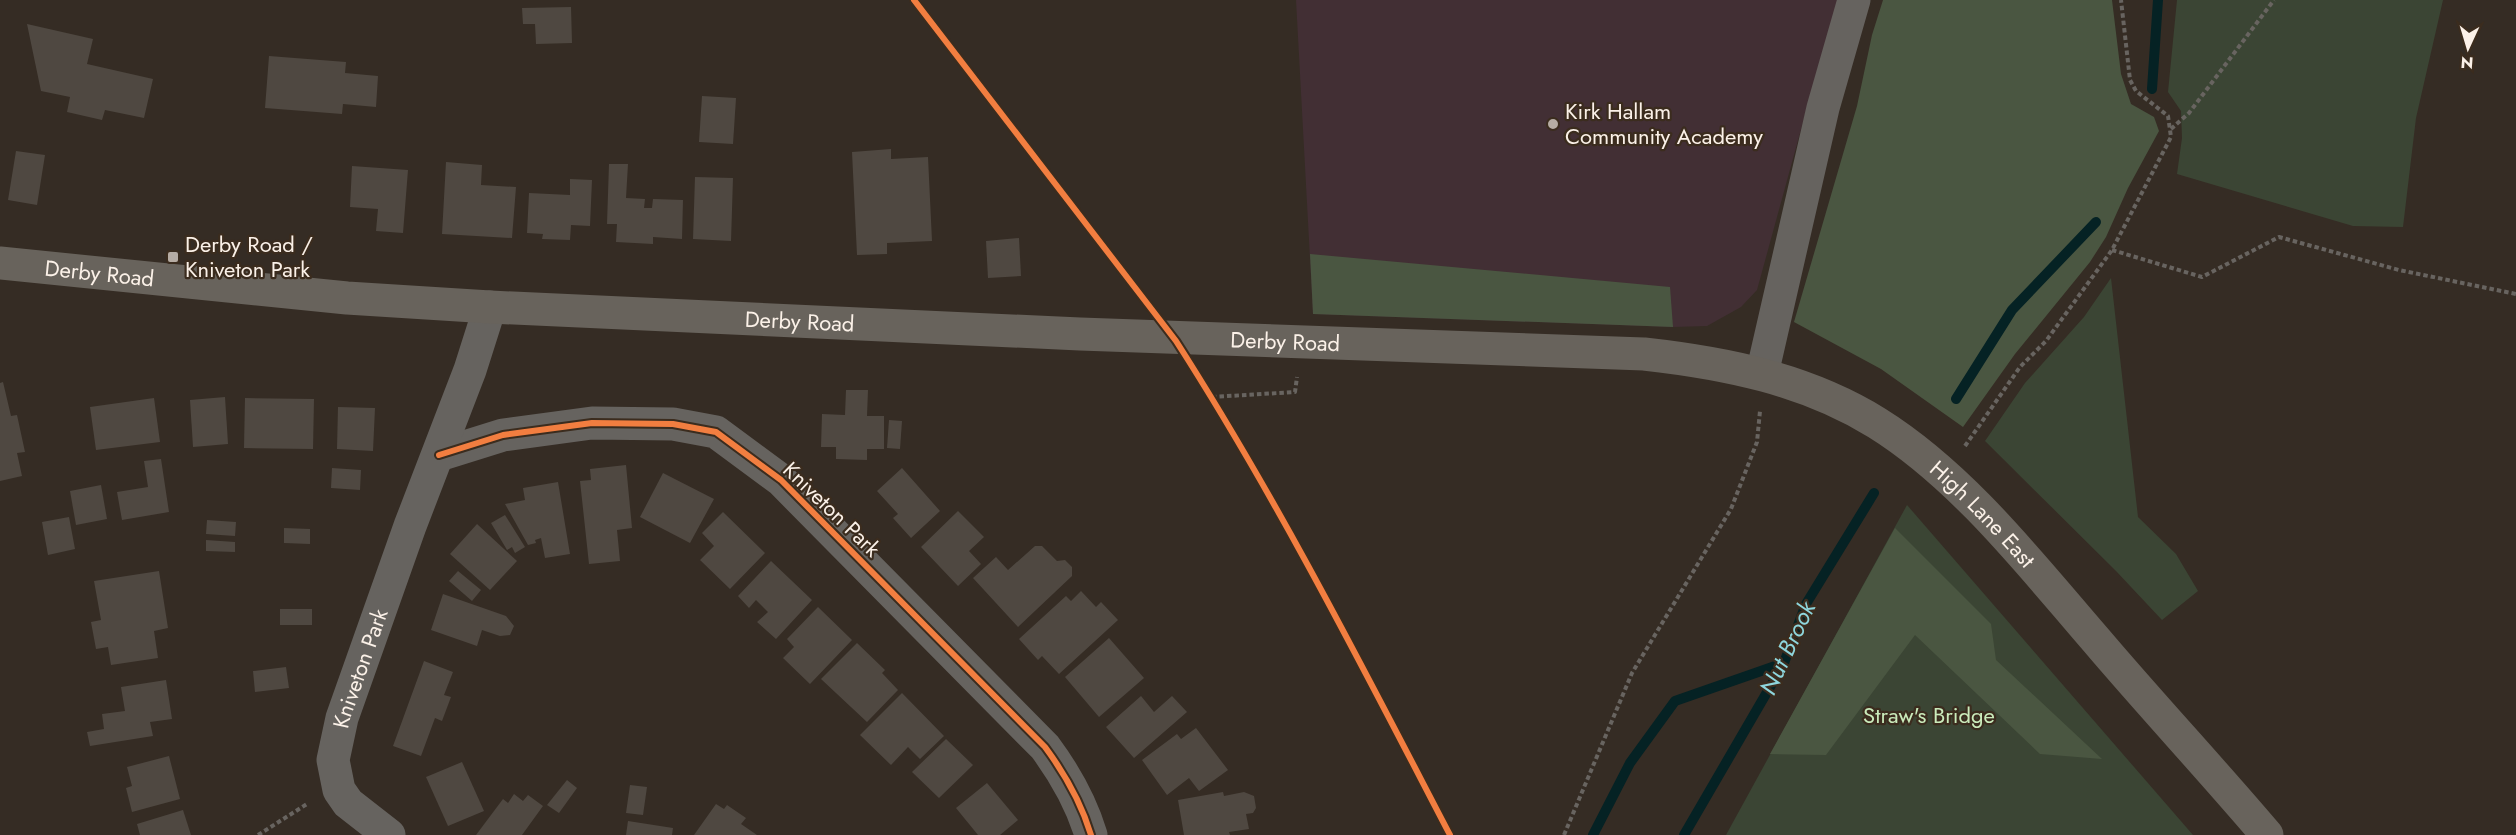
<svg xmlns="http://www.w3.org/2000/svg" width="2516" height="835" font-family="Jost,sans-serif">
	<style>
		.education { fill: #422f34 }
		.green { fill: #3b4534 }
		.forest { fill: #4a5641 }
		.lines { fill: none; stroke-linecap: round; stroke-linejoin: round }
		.stream { stroke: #052224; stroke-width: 10 }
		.building { fill: #4f4841 }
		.path { stroke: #686460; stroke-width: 4; stroke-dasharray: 4.5 3; stroke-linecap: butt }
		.minor { stroke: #66635f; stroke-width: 33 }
		.major { stroke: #68635c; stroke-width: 33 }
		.cycleway-casing { stroke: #3b2c1e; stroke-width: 10 }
		.cycleway { stroke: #f27e40; stroke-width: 6 }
		.poi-dot { fill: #b6aca3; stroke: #3b2c1e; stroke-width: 2 }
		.labels { text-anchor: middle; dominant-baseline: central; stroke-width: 4.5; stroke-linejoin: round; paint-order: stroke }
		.poi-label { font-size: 22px; fill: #fbf1e8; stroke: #3b2c1e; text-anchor: start }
		.street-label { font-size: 22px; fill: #fbf1e8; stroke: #3b2c1e }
		.park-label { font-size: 22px; fill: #caebbb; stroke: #3b2c1e }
		.water-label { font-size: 24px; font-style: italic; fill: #8ed6dd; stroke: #3b2c1e }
	</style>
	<rect width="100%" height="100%" fill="#352c24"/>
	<polygon class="education" points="1296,0 1840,0 1817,71 1757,290 1741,307 1707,326 1673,327 1313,314"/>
	<g class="green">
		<polygon points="2177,0 2443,0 2416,118 2403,227 2353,226 2177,174 2182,138 2181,111 2168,92"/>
		<polygon points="2111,278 2138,517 2176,554 2198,591 2162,620 2116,571 1985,441 2025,383 2084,317"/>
		<polygon points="1907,505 2193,835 1726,835"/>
	</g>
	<g class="forest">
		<polygon points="1883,0 2112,0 2121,74 2131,104 2154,117 2159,131 2128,188 2106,237 2090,262 2015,354 1963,427 1881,369 1794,322 1857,106 1872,35"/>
		<polygon points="1310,254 1670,287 1673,327 1313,314"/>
		<polygon points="1895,528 1991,624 1996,660 2102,759 2040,754 1915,635 1826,755 1770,754"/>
	</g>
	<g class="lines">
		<g class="stream">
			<polyline points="2152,89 2158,0"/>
			<polyline points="1956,399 2012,310 2096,222"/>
			<polyline points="1593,835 1630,763 1675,701 1784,663"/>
			<polyline points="1684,835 1784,663 1806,604 1874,493"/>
		</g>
	</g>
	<g class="building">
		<polygon points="571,7 572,43 536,44 535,24 523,24 522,8"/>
		<polygon points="27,24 93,39 87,64 153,79 144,118 105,110 102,120 67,112 70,97 41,91"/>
		<polygon points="269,56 346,62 345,73 378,76 376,107 343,104 342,114 265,108"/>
		<polygon points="702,96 736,98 733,144 699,142"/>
		<polygon points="891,149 891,159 928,157 932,241 887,243 887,254 857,255 852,152"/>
		<polygon points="16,151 45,155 37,205 8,200"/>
		<polygon points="446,162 482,165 481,185 516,187 512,238 442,234"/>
		<polygon points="609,164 628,164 626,198 645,199 644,208 652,208 653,199 683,200 682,239 653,237 653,244 616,242 617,224 607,224"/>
		<polygon points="352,166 408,170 403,233 376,231 378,209 350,207"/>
		<polygon points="695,177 733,178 731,241 693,239"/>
		<polygon points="570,179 592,180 590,226 571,225 570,240 542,239 543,234 527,233 529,193 570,195"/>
		<polygon points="1019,238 1021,276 988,278 986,241"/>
		<polygon points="3,382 11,416 17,415 25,452 17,453 22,476 0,481 0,383"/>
		<polygon points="846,390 868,390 867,416 884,416 884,449 867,449 867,460 836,459 836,447 821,447 822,414 845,415"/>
		<polygon points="225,397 228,444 193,447 190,400"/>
		<polygon points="154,398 160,442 96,450 90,407"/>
		<polygon points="245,398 314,399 313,449 244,448"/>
		<polygon points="338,407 375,408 373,451 337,449"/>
		<polygon points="889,420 902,421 900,449 887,448"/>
		<polygon points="161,459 169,512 122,520 117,492 148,487 144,461"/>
		<polygon points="626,465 632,528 617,530 620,561 589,564 580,481 591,480 590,469"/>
		<polygon points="332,468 361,470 360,490 331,488"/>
		<polygon points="902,468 940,511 911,538 893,518 898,514 877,491"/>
		<polygon points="663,473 714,499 690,543 640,517"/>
		<polygon points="558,482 570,554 545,558 541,538 535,540 536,543 528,545 505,504 525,500 523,488"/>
		<polygon points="101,485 107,519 76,525 70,491"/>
		<polygon points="958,511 984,537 969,551 981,564 958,586 921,547"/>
		<polygon points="723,512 765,553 730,589 700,560 714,546 702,533"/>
		<polygon points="505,515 525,547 515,553 512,547 507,550 491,523"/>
		<polygon points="69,517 75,549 48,555 42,522"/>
		<polygon points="207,520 236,522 235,536 206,534"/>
		<polygon points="477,524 517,561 490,590 450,554"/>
		<polygon points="284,528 310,529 310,544 284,543"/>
		<polygon points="206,540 235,542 235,552 206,551"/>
		<polygon points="1035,546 1042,546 1057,561 1065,560 1072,567 1072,576 1018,627 973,578 996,557 1008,570"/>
		<polygon points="771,561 812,600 776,639 757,622 768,612 756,600 749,608 738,596"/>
		<polygon points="159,571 168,628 154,631 158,658 111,665 108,647 96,649 91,622 101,620 94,581"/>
		<polygon points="458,571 481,590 472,601 449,581"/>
		<polygon points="1081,591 1096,607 1101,602 1118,620 1059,674 1042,656 1038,660 1019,639 1066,596 1071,601"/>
		<polygon points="443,594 506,616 514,626 510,635 500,636 482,630 477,646 431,630"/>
		<polygon points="818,607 852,640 810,684 783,658 794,647 787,639"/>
		<rect x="280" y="609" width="32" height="16"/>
		<polygon points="1109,638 1144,678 1099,717 1065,677"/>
		<polygon points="857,643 885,670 882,673 898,690 867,722 821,679"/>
		<polygon points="424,661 453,672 444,695 451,697 442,721 435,718 421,756 393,746"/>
		<polygon points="286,667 289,688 255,692 253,671"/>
		<polygon points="166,680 172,719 150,722 153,736 90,746 87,732 104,729 102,714 125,711 121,687"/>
		<polygon points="902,693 944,736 920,759 908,747 891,765 860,735"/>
		<polygon points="1141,696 1154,712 1172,696 1187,712 1134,758 1106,727"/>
		<polygon points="1196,728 1228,770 1199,791 1189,778 1167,795 1142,760 1177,734 1181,739"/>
		<polygon points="946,739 973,765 939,798 912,772"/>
		<polygon points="169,756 180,799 132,812 126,788 132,786 127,767"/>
		<polygon points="462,762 484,811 448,826 426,777"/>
		<polygon points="567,780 577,788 559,813 547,805"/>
		<polygon points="987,783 1018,820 1000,835 978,835 956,808"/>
		<polygon points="630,785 647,787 643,815 626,813"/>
		<polygon points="1223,792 1224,796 1244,792 1254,796 1256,808 1253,813 1246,814 1249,829 1229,832 1230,835 1184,835 1178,800"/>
		<polygon points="514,794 523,801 528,795 543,806 522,835 476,835 503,799 508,803"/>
		<polygon points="716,804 724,809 727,805 746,818 741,824 757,835 694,835"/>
		<polygon points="183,810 191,835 140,835 137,824"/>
		<polygon points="628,821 673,828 672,835 626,835"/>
	</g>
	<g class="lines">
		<g class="path">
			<polyline points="2171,129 2189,113 2274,0"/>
			<polyline points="2112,250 2202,277 2279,237 2399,270 2516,294"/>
			<polyline points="1212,397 1295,392 1297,377"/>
			<polyline points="1965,446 2020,367 2046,341 2112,250 2171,137 2168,116 2136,91 2130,80 2121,0"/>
			<polyline points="258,835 307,804"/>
			<polyline points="1564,835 1632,673 1731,509 1757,442 1760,411"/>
		</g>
		<g class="minor">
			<polyline points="1762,374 1823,108 1854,0"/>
			<path d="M439,455L503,435L592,423L673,424L716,432L781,480L1045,747C1065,774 1081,802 1091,835"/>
			<path id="s1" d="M389,835L348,803L339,790L333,760L342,718L410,526L470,370L490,307"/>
		</g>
		<path class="major" id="s2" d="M0,263L347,298L490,307L1080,334L1644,354C1725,363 1806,379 1877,423C1962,476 2031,565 2096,640C2152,706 2211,769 2267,835"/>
		<g class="cycleway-casing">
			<g id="cycleway">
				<path d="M914,0L1176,341C1278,500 1363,668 1450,835"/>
				<path d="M439,455L503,435L592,423L673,424L716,432L781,480L1045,747C1065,774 1081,802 1091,835"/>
			</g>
		</g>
		<use href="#cycleway" class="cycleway"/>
	</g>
	<g class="poi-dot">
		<circle cx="1553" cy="124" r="6"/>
		<rect x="167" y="251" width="12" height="12" rx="3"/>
	</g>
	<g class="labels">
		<g class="poi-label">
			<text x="1565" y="111">Kirk Hallam<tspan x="1565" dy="25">Community Academy</tspan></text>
			<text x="185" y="244">Derby Road /<tspan x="185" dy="25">Kniveton Park</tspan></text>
		</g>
		<g class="street-label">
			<text stroke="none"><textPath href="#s2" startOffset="100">Derby Road</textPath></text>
			<text stroke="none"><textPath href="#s2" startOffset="802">Derby Road</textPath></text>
			<text stroke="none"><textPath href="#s2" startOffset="1288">Derby Road</textPath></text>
			<text transform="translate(832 509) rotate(44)">Kniveton Park</text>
			<text stroke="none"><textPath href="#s2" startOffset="2032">High Lane East</textPath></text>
			<text stroke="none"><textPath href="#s1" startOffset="194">Kniveton Park</textPath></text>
		</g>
		<g class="park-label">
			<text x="1929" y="715">Straw's Bridge</text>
		</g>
		<g class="water-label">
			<text transform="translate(1787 648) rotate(-65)">Nut Brook</text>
		</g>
	</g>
	<g transform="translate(2468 48) rotate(184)" stroke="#3b2c1e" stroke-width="4.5" paint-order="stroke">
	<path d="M0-4.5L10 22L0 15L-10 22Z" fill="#fbf1e8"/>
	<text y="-9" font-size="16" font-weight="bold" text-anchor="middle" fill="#fbf1e8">N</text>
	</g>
</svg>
